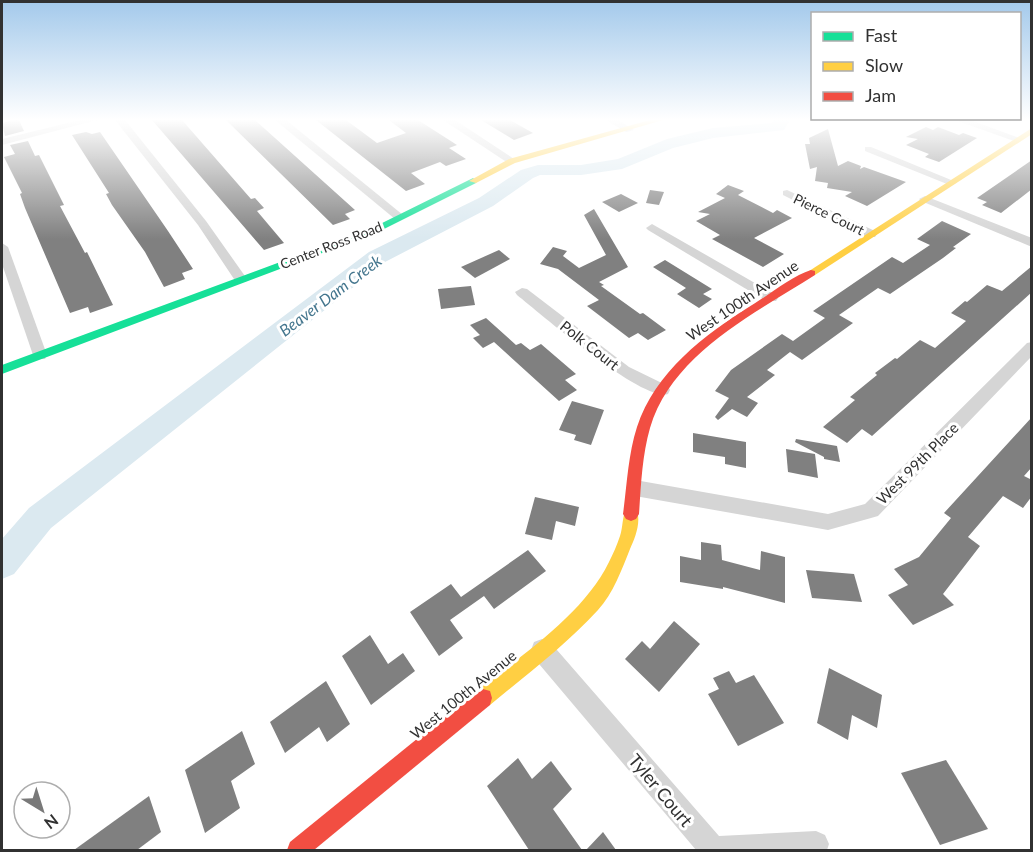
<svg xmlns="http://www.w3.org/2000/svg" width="1033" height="852" font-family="Lato,sans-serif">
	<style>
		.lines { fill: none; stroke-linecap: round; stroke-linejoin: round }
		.river { fill: #dbe9f0; fill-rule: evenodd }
		.building { fill: #808080 }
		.street { fill: #d5d5d5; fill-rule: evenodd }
		.fast { fill: #16e098; fill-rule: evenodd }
		.slow { fill: #ffcf43; fill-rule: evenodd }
		.jam { fill: #f24e42; fill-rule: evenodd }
		.labels { text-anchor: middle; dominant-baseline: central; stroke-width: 6; stroke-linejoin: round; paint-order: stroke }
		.far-street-label { font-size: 14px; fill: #313131; stroke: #fff }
		.street-label { font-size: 15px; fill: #313131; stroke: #fff }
		.water-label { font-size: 16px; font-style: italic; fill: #44768e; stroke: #fff }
		.near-street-label { font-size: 18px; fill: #313131; stroke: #fff }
	</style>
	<rect width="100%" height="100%" fill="#fff"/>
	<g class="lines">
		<polygon class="river" points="774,120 790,120 784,130 713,138 673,148 622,169 581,175 540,175 533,178 493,206 385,262 51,528 14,574 2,579 2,539 29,508 369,252 479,198 521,170 538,165 581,165 618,159 667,139 713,128 772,123"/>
	</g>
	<g class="building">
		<polygon points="13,120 19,120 24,131 5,136 2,123"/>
		<polygon points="152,120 182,120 251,199 255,198 264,208 257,211 284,243 264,250"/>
		<polygon points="226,120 255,120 355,210 345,214 350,219 333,225"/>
		<polygon points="316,120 346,120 377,143 406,133 389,120 418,120 457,145 449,148 466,159 446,166 440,162 411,173 425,184 406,191"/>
		<polygon points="481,120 510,120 533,133 514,140"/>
		<polygon points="926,127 933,130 938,127 959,135 963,133 977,138 939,162 925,157 929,154 906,145 918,139 906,137"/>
		<polygon points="828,129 838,166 848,161 861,166 860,169 864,167 906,182 867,206 845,196 852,192 827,188 828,183 815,181 817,167 810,169 805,144 810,144 809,138"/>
		<polygon points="86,132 92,134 100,132 168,231 193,269 182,273 185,279 164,287 145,252 112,205 106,194 109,193 72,135"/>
		<polygon points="28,141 35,156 39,155 64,205 60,206 85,253 87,252 113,305 90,313 88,307 70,313 25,208 20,194 22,193 4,157 15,154 10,145"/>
		<polygon points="1032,160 1032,189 1001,213 982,205 987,202 977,198"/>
		<polygon points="728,185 744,191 738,195 773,213 777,210 792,218 754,238 784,254 763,267 712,239 720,235 696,221 710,214 698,212 725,198 716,194"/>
		<polygon points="650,190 664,192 659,205 646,203"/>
		<polygon points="621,194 638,203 619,212 602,202"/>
		<polygon points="594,209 628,267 599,282 604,285 601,286 640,314 643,313 666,330 648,340 638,333 629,338 587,306 599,300 558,269 540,264 553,247 567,251 563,256 579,268 606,255 584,215"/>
		<polygon points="942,221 971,234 953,247 956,248 943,258 890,294 878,288 839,315 853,323 802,360 790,352 767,370 775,375 747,397 758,403 747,417 732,409 718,420 715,417 729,398 715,391 731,370 782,334 793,341 825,318 813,311 892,257 903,263 930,245 917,239"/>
		<polygon points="499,250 510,259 475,278 461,267"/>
		<polygon points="665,260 712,289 703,294 712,299 699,308 677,294 686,288 653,267"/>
		<polygon points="1032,266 1032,292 872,436 862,429 847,443 823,427 855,400 850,397 877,375 875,373 895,358 897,359 920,340 935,348 966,321 951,313 965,301 967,302 987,285 1002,291"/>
		<polygon points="471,286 475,305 441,309 438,289"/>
		<polygon points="486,318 516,345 521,343 530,350 541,344 576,374 565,380 577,390 559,401 494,342 483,348 473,338 480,335 470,325"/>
		<polygon points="572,401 604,410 591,445 574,440 576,435 559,430"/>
		<polygon points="1032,417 1032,467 1024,476 1032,480 1032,496 1023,508 1003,496 968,537 980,546 943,594 954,605 913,625 888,595 908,585 894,569 919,557 951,518 944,513"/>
		<polygon points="693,433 746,442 746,468 725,464 725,457 693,452"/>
		<polygon points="796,439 837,446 840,462 824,459 824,457 795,442"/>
		<polygon points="786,449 815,454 818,478 788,472"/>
		<polygon points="535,497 579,507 575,526 556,521 552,540 525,534"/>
		<polygon points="701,542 721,545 722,560 760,570 761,551 785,557 785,603 723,587 723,589 680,582 680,556 701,560"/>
		<polygon points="528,550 546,571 494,609 484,596 450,620 463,638 439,656 410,612 451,584 461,597"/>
		<polygon points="806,570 854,574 862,602 812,598"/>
		<polygon points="674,621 700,644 659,692 625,659 642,641 650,649"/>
		<polygon points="370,635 388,664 403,653 415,671 371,705 342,656"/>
		<polygon points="829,668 882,695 877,728 852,715 848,740 817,723"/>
		<polygon points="729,671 736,683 754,675 784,723 738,746 708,694 719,689 713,678"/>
		<polygon points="326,681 350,724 327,742 319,727 285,753 270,722"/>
		<polygon points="242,731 255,764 231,781 240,808 205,833 185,770"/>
		<polygon points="518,758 532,779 551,761 572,789 553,809 582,850 529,850 487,786"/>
		<polygon points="946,760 988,829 940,845 901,773"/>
		<polygon points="149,796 161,832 137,850 74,850"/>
		<polygon points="603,832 616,850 586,850"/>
	</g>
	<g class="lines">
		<g class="street">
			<polygon points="80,120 97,120 2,145 2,139"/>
			<polygon points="115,120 125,120 206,221 247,279 246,282 236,282 198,225"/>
			<polygon points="275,120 286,120 403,215 403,219 395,219"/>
			<polygon points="443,120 455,120 517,161 508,163"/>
			<polygon points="606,120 618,120 634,130 626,132"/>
			<polygon points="955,120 970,120 1022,139 1014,141"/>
			<polygon points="865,147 871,147 956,182 955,184 947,184 865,151"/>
			<polygon points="787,190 875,231 877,234 875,237 867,237 783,195 783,191"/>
			<polygon points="925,196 1032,238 1032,247 921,201 919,199"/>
			<polygon points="652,224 776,295 778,298 776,301 766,301 648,230 646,228"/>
			<polygon points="2,243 8,247 47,355 45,359 35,359 33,355 2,264"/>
			<path d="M522,288L527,289L629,367L668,386L670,390L668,394C642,402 541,314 517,295L515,292Z"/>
			<polygon points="1032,342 1032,356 878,516 871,518 828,530 635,496 629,493 626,488 629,483 635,480 828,514 865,504 1027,343"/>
			<polygon points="542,639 550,642 719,836 816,831 825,835 829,844 827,850 696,850 534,658 531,650 534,642"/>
		</g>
		<polygon class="fast" points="473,178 477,181 476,183 378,232 2,374 2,365 372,228"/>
		<g class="slow">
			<polygon points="650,120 663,120 515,163 476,183 469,181 509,159"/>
			<polygon points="1032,128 1032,134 815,275 807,275 806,273"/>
			<path d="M631,507L636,509C642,521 635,538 630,549C622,569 613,594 598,610C566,645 526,675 490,705L483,707L476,705L474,698L476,691C522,655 583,615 609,562C613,554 617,545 620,536C623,527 622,518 626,509Z"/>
		</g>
		<g class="jam">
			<path d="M811,270L815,271V275C754,314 672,354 650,428C642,456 641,485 639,514L636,519L631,521L626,519L623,514C627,485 628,455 637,427C655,372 704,335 752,305C769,295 792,276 811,270Z"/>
			<polygon points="483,689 490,691 492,698 490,705 314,850 287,850 290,842 476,691"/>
		</g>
	</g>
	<linearGradient id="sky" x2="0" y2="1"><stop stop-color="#a3c9eb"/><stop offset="0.5" stop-color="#fff"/><stop offset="1" stop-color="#fff" stop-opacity="0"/></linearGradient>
	<rect width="1033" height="239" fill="url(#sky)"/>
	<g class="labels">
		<g class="far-street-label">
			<text transform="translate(829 214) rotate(26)">Pierce Court</text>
			<text transform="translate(331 245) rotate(-21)">Center Ross Road</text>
		</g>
		<g class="street-label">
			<text transform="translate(742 300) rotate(-34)">West 100th Avenue</text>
			<text transform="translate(590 345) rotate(38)">Polk Court</text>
			<text transform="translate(917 463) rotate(-45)">West 99th Place</text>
			<text transform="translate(463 694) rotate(-39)">West 100th Avenue</text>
		</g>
		<g class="water-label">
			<text transform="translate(330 295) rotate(-37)">Beaver Dam Creek</text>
		</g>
		<g class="near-street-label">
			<text transform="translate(661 790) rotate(50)">Tyler Court</text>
		</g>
	</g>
	<rect width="1033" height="852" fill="none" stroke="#313131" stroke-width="6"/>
	<rect x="811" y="12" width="210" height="108" fill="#ffffff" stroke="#adadad" stroke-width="1.5"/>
	<rect x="823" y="32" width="30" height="9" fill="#16e098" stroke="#adadad" stroke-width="1.5"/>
	<text x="865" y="42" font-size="18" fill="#313131">Fast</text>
	<rect x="823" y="62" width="30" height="9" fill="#ffcf43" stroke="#adadad" stroke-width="1.5"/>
	<text x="865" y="72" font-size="18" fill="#313131">Slow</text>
	<rect x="823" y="92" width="30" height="9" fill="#f24e42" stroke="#adadad" stroke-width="1.5"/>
	<text x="865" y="102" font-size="18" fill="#313131">Jam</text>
	<g transform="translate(42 810) rotate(142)"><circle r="28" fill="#ffffff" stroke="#adadad" stroke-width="1.5"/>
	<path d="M0-4.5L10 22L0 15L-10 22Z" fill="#797979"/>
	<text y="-9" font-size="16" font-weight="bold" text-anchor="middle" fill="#313131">N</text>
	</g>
</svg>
